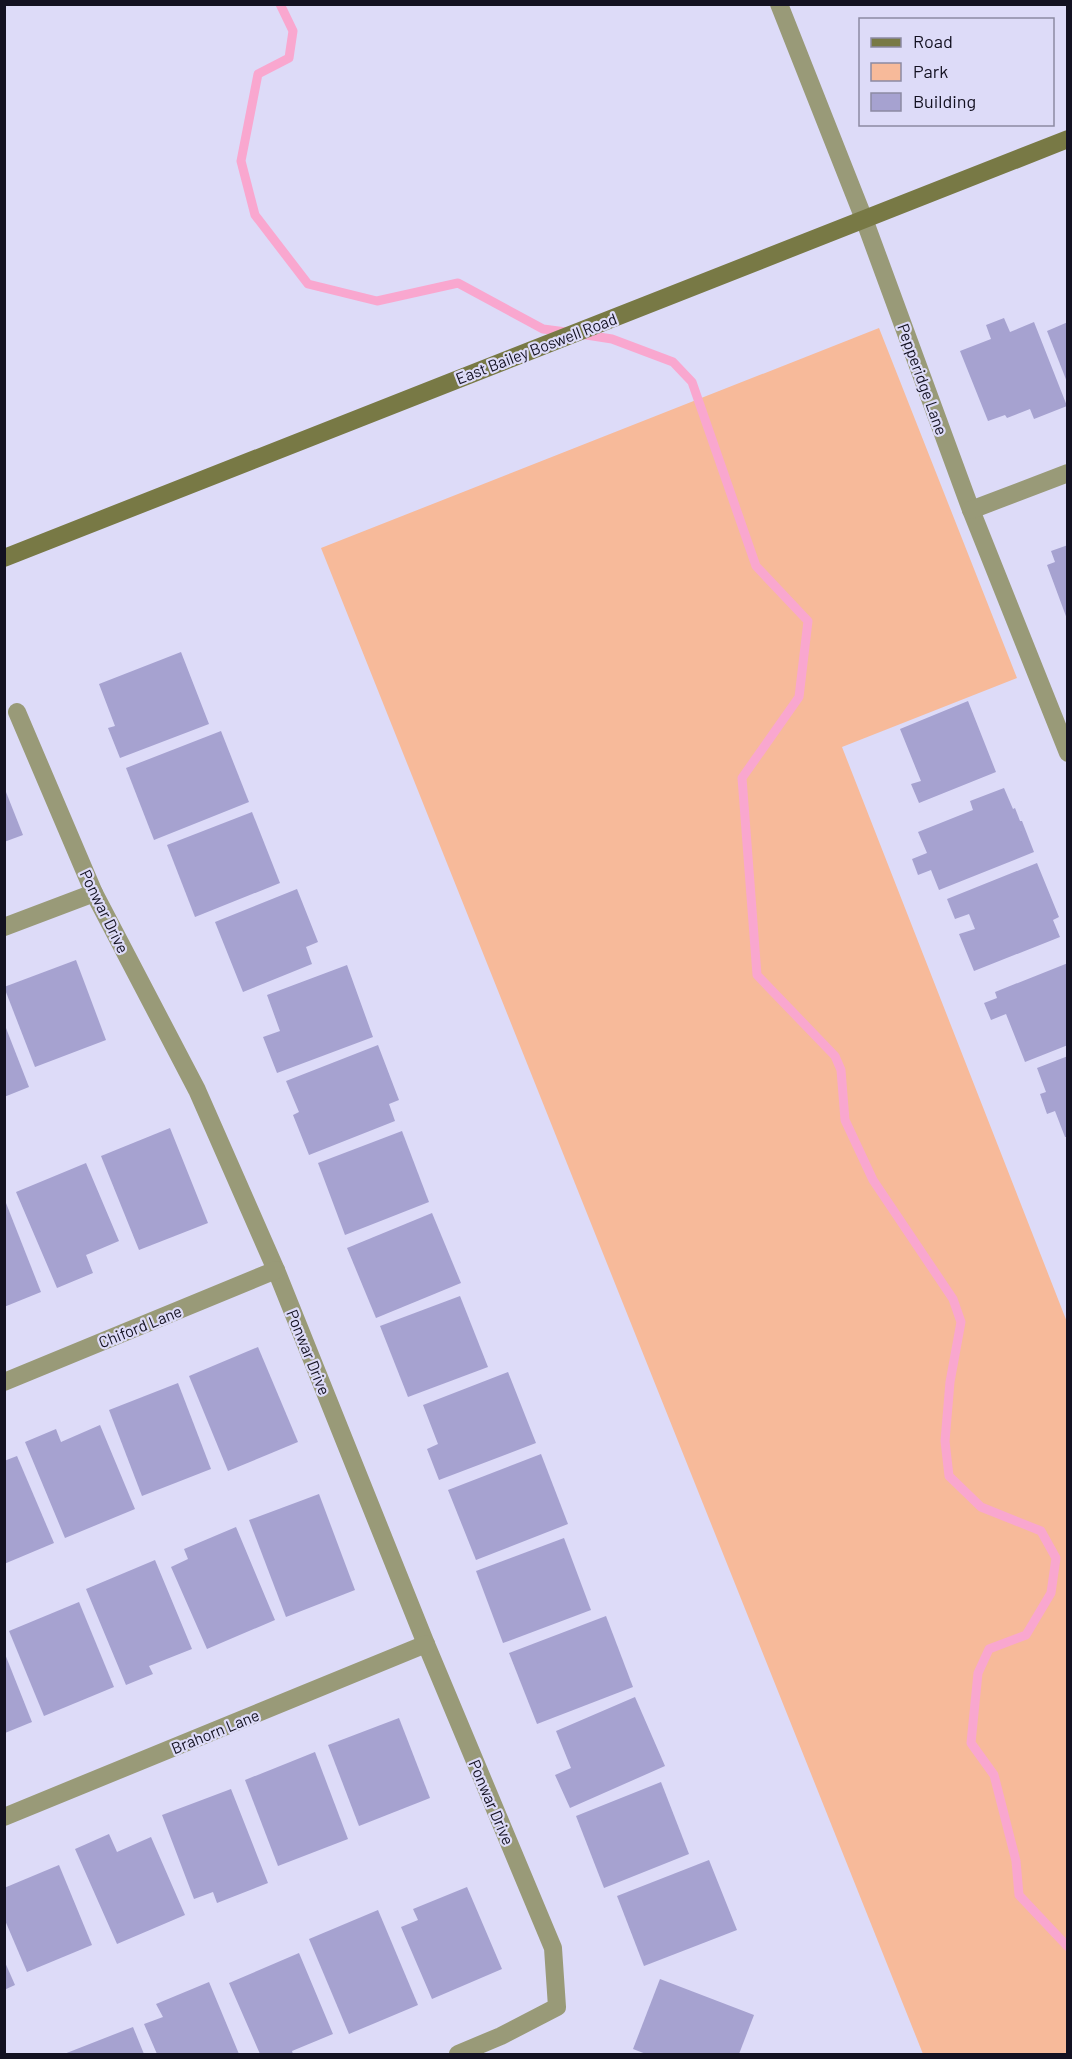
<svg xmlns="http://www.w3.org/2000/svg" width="1072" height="2059" font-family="Barlow,sans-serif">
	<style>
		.green { fill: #f7ba9a }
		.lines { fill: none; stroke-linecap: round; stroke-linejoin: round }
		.stream { stroke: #f9a7cf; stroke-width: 9 }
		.building { fill: #a6a2d0 }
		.street { stroke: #999a78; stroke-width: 18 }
		.secondary { stroke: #787945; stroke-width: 18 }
		.labels { text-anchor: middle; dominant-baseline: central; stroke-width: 4.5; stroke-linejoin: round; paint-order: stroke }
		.street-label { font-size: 16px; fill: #131121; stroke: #dddbf8 }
	</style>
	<rect width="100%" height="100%" fill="#dddbf8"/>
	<polygon class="green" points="879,328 1017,678 842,747 1067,1322 1067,2054 923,2054 321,548"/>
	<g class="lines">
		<g class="stream">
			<polyline points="280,4 293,31 289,58 258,74 241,161 255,215 308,284 377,301 458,283 543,329 566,332"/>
			<polyline points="580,334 612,339 673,362 692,382 756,566 808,621 799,697 742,778 757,975 835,1056 841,1070 845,1120 873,1180 953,1299 961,1322 950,1382 945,1441 949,1476 981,1507 1041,1531 1056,1558 1051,1593 1026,1635 989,1649 978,1673 971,1743 994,1775 1016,1861 1019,1895 1068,1947"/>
		</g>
	</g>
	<g class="building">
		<polygon points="1004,318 1010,332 1034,322 1067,406 1034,419 1030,409 1007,418 1005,415 988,421 960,351 991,339 986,325"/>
		<polygon points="1068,322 1068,382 1067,382 1047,331"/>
		<polygon points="1068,545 1068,619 1067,619 1047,565 1055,562 1051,551"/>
		<polygon points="181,652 209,724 120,758 108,728 115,726 99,684"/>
		<polygon points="968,701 996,772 919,803 911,784 921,781 900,729"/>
		<polygon points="221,731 249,802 154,840 126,768"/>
		<polygon points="4,787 23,835 4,842"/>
		<polygon points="1004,788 1013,809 1015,808 1020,821 1022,821 1034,852 939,890 931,870 918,875 912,859 927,853 918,832 973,810 970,801"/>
		<polygon points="252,812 280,883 195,917 167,845"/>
		<polygon points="1037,863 1059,917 1053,920 1060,937 974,971 959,934 975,929 969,914 955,919 947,899"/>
		<polygon points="297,889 318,942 306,947 312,964 243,992 215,922"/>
		<polygon points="76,960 106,1040 35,1067 4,987"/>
		<polygon points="1068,963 1068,1045 1025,1062 1006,1014 991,1020 984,1003 997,998 995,992"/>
		<polygon points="347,965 373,1037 277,1073 263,1037 280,1031 267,995"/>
		<polygon points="4,1023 29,1087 4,1097"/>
		<polygon points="378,1045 399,1100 389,1104 395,1121 309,1155 293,1115 299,1112 286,1081"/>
		<polygon points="1068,1056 1068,1137 1065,1137 1055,1111 1047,1114 1040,1094 1046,1092 1037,1068"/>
		<polygon points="170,1128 208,1223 139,1250 101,1156"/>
		<polygon points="402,1131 429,1202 345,1235 318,1163"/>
		<polygon points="86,1163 119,1241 86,1255 93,1273 57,1288 16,1192"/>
		<polygon points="4,1198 41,1292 4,1307"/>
		<polygon points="432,1213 461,1283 376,1318 347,1248"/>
		<polygon points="460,1296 488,1367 408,1397 380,1326"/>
		<polygon points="258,1347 298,1442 228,1471 189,1376"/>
		<polygon points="508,1372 536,1443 439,1480 427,1449 438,1444 423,1405"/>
		<polygon points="178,1383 211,1469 142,1496 109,1410"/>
		<polygon points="100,1425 135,1509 65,1538 25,1442 56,1429 61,1442"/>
		<polygon points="541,1454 568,1524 476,1560 448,1490"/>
		<polygon points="17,1456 54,1543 4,1564 4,1461"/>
		<polygon points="319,1494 355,1590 286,1617 249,1520"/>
		<polygon points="236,1527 275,1620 207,1649 171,1567 188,1559 184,1549"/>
		<polygon points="564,1538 591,1610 503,1643 476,1571"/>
		<polygon points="155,1560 192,1649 149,1666 153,1674 126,1685 86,1589"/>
		<polygon points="79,1602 114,1687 44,1716 9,1631"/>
		<polygon points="606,1616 633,1687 537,1724 509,1653"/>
		<polygon points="5,1654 32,1722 5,1733"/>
		<polygon points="635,1697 665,1766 570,1808 555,1775 571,1768 556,1731"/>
		<polygon points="399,1718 430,1798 359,1826 328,1745"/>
		<polygon points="315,1752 348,1839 278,1866 245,1780"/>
		<polygon points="661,1782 689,1854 604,1888 576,1816"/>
		<polygon points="231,1789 268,1883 217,1903 213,1892 194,1899 162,1815"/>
		<polygon points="109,1834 117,1852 151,1837 185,1915 117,1944 75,1849"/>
		<polygon points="709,1860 737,1930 644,1966 617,1896"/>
		<polygon points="59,1865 92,1945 27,1972 4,1918 4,1888"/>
		<polygon points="467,1887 502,1969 432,1999 401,1927 418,1920 413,1909"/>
		<polygon points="378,1910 418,2005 349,2034 309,1939"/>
		<polygon points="299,1953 333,2034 292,2051 293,2054 260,2054 229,1983"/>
		<polygon points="4,1960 15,1985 4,1990"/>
		<polygon points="660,1979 754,2015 739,2054 646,2054 633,2049"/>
		<polygon points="209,1982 239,2054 157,2054 144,2024 163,2017 156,2004"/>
		<polygon points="133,2027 144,2054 64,2054"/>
	</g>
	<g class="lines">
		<g class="street">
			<polyline points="779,4 864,219 971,510 1068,753"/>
			<polyline points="971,510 1068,473"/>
			<polyline points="17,712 94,893 197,1090 276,1270 426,1644 553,1948 557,2007 501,2036 458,2054"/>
			<polyline points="4,927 94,893"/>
			<polyline points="4,1382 276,1270"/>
			<polyline points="4,1817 426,1644"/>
		</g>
		<polyline class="secondary" points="4,558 1068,139"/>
	</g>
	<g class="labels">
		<g class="street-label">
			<text transform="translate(536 348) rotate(-21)">East Bailey Boswell Road</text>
			<text transform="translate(923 379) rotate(70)">Pepperidge Lane</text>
			<text transform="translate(105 911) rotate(64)">Ponwar Drive</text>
			<text transform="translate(140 1326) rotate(-22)">Chiford Lane</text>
			<text transform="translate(309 1352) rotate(68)">Ponwar Drive</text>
			<text transform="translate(215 1731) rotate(-22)">Brahorn Lane</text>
			<text transform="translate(492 1802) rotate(67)">Ponwar Drive</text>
		</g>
	</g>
	<rect width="1072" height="2059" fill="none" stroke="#131121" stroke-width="12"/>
	<rect x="859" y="18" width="195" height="108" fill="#dddbf8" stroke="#8c8aa2" stroke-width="1.5"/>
	<rect x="871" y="38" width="30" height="9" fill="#787945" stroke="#8c8aa2" stroke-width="1.5"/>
	<text x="913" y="48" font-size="18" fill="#131121">Road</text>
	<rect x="871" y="63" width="30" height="18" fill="#f7ba9a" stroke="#8c8aa2" stroke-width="1.5"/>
	<text x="913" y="78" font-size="18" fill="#131121">Park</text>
	<rect x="871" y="93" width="30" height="18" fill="#a6a2d0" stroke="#8c8aa2" stroke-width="1.5"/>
	<text x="913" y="108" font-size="18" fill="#131121">Building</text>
</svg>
